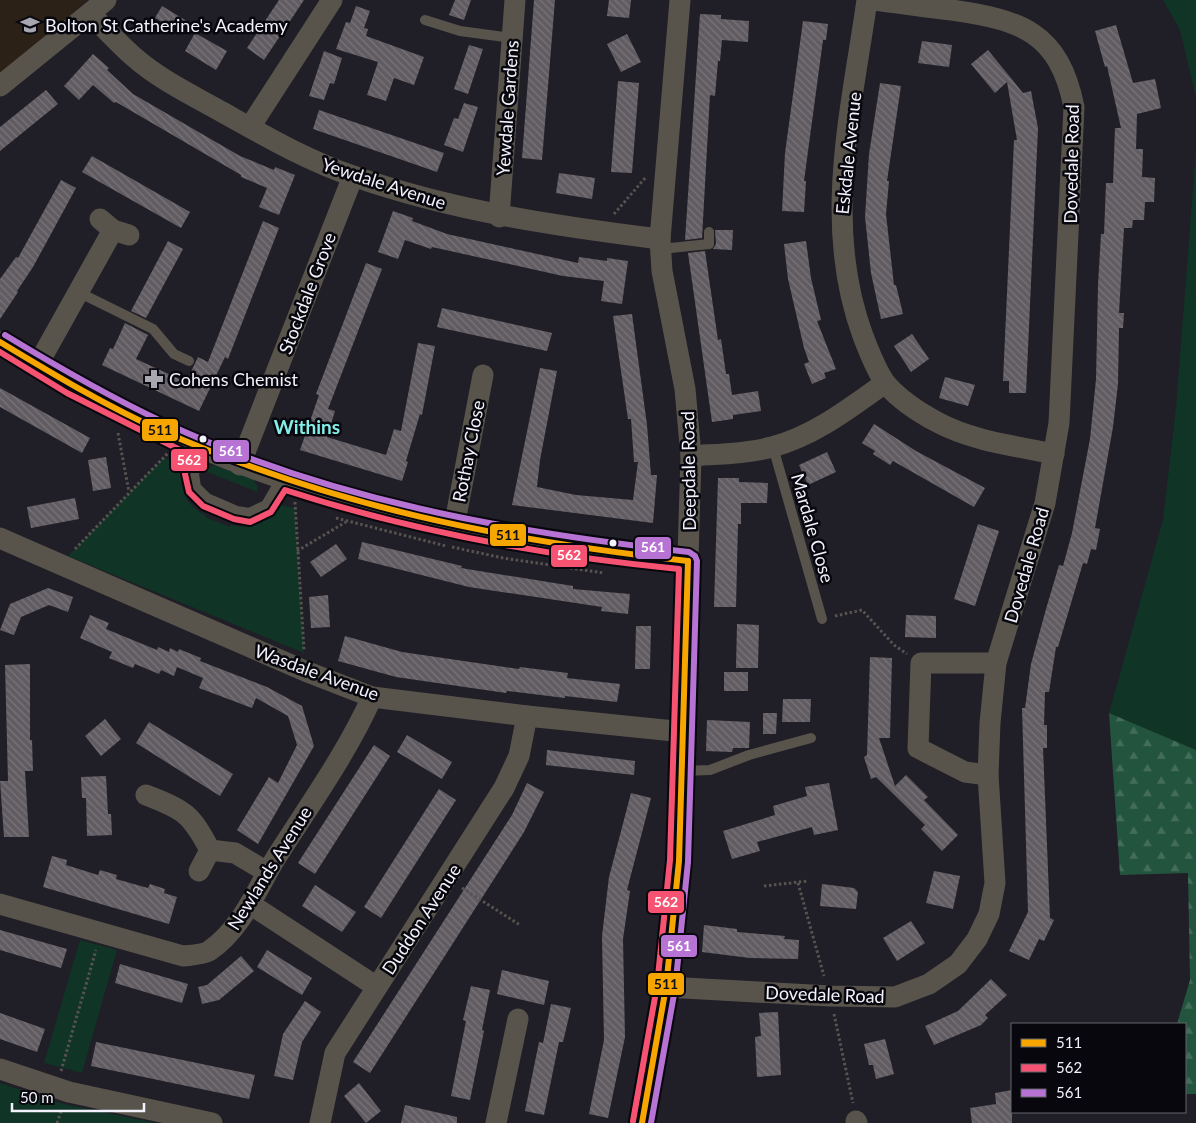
<svg xmlns="http://www.w3.org/2000/svg" width="1196" height="1123" font-family="Lato,sans-serif">
	<style>
		.education { fill: #2c2116 }
		.grass { fill: #103425 }
		.forest { fill: url(#forest-firs) }
		.building { fill: url(#building-back-hatch) }
		.lines { fill: none; stroke-linecap: round; stroke-linejoin: round }
		.path { stroke: #585350; stroke-width: 3; stroke-dasharray: 2.5 2.5; stroke-linecap: butt }
		.lane { stroke: #58544c; stroke-width: 10 }
		.street { stroke: #58544c; stroke-width: 21 }
		.bus-1-casing { stroke: #07070d; stroke-width: 10 }
		.bus-2-casing { stroke: #07070d; stroke-width: 10 }
		.bus-3-casing { stroke: #07070d; stroke-width: 10 }
		.bus-1 { stroke: #f7a600; stroke-width: 6 }
		.bus-2 { stroke: #f65372; stroke-width: 6 }
		.bus-3 { stroke: #b673d3; stroke-width: 6 }
		.bus-dot { fill: #f2f1fc; stroke: #07070d; stroke-width: 2 }
		.labels { text-anchor: middle; dominant-baseline: central; stroke-width: 5; stroke-linejoin: round; paint-order: stroke }
		.poi-label { font-size: 18px; fill: #f2f1fc; stroke: #07070d; text-anchor: start }
		.street-label { font-size: 18px; fill: #f2f1fc; stroke: #07070d }
		.neighbourhood-label { font-size: 19px; font-weight: bold; fill: #84efe7; stroke: #07070d }
		.line-badge { stroke: #07070d; stroke-width: 2 }
		.badge-label { font-size: 14px; text-anchor: middle; font-weight: bold; fill: #fff }
		.pale-badge-label { font-size: 14px; text-anchor: middle; font-weight: bold; fill: #111 }
	</style>
	<defs>
		<pattern id="forest-firs" width="22" height="20" patternUnits="userSpaceOnUse" patternTransform="scale(1.25)"><rect width="22" height="20" fill="#23543d"/><path d="M5 1l3.5 6h-7zM16 11l3.5 6h-7z" fill="#436d5a"/></pattern>
		<pattern id="building-back-hatch" width="6" height="6" patternUnits="userSpaceOnUse" patternTransform="scale(1.25)"><rect width="6" height="6" fill="#615c62"/><path d="M-1 5l2 2M0 0l6 6M5-1l2 2" fill="none" stroke="#787479"/></pattern>
	</defs>
	<rect width="100%" height="100%" fill="#201e26"/>
	<polygon class="education" points="0,0 87,0 34,50 0,77"/>
	<g class="grass">
		<polygon points="1163,0 1196,0 1196,98 1180,30"/>
		<polygon points="1196,150 1196,750 1109,713 1163,520 1176,407"/>
		<path d="M164,457L181,466C180,488 184,504 205,515V517L230,527L231,525C252,530 268,520 281,505L295,508L304,653L68,556Z"/>
		<polygon points="213,465 253,478 257,486 257,492 205,471"/>
		<polygon points="80,940 117,950 82,1073 44,1063"/>
		<polygon points="0,1083 64,1104 156,1123 0,1123"/>
	</g>
	<polygon class="forest" points="1109,713 1196,750 1196,1094 1185,1094 1185,1024 1177,1024 1190,980 1188,873 1120,875"/>
	<g class="building">
		<polygon points="279,0 304,0 264,60 247,48"/>
		<polygon points="455,0 471,0 464,20 449,15"/>
		<polygon points="534,0 555,0 542,160 522,158"/>
		<polygon points="609,0 631,0 629,18 607,16"/>
		<polygon points="162,6 190,23 184,34 155,18"/>
		<polygon points="356,6 370,11 364,28 368,29 366,36 424,57 414,85 394,78 386,101 367,95 378,62 336,49 346,22 350,23"/>
		<polygon points="700,14 721,15 721,19 749,21 748,42 722,40 720,61 718,61 715,96 710,95 702,238 685,240"/>
		<polygon points="803,21 828,24 826,40 823,40 804,181 806,181 804,212 782,211 785,153"/>
		<polygon points="1116,25 1133,83 1155,79 1161,108 1137,114 1136,149 1143,149 1142,177 1155,178 1154,202 1145,202 1144,220 1133,220 1132,228 1124,228 1119,313 1124,313 1123,328 1119,328 1118,384 1113,427 1095,528 1100,529 1096,550 1091,549 1087,564 1083,563 1058,647 1056,647 1049,692 1045,692 1044,725 1047,725 1047,748 1043,748 1050,918 1054,920 1044,941 1039,939 1029,960 1009,951 1028,912 1022,708 1025,708 1031,664 1046,609 1059,565 1063,566 1072,533 1090,439 1096,379 1098,285 1101,234 1104,234 1106,183 1113,183 1115,128 1121,128 1107,66 1105,67 1095,31"/>
		<polygon points="195,33 227,51 216,70 185,51"/>
		<polygon points="627,34 641,62 621,72 607,44"/>
		<polygon points="922,41 952,45 949,67 918,63"/>
		<polygon points="469,45 483,49 468,94 454,89"/>
		<polygon points="988,50 1023,93 1031,91 1038,128 1026,393 1009,393 1009,381 1003,381 1014,140 1017,140 1007,82 995,93 971,64"/>
		<polygon points="324,51 342,58 334,84 330,83 324,100 309,96"/>
		<polygon points="93,54 109,68 107,70 133,94 240,156 274,170 275,167 295,175 279,215 259,207 267,188 241,177 241,175 212,158 116,102 114,103 93,85 79,100 64,86"/>
		<polygon points="618,81 639,83 632,173 611,172"/>
		<polygon points="880,83 901,86 887,181 889,181 886,214 894,285 896,285 903,314 881,319 871,273 865,217 869,154"/>
		<polygon points="46,90 58,104 0,151 0,127"/>
		<polygon points="464,103 478,107 463,152 444,145 454,118 458,119"/>
		<polygon points="319,110 444,153 437,172 313,129"/>
		<polygon points="92,156 190,212 181,228 82,172"/>
		<polygon points="559,173 595,178 592,199 556,193"/>
		<polygon points="61,180 76,188 33,267 17,291 18,292 0,319 0,279 16,257 18,258"/>
		<polygon points="393,211 413,218 412,221 447,234 578,263 579,257 607,261 607,258 628,261 622,304 601,301 604,281 563,276 432,247 431,249 405,240 398,259 378,252"/>
		<polygon points="263,221 279,228 228,359 225,357 199,411 102,365 110,348 113,349 125,323 148,335 136,359 186,382 198,357 208,362"/>
		<polygon points="715,230 733,230 732,250 713,249 716,244"/>
		<polygon points="168,241 183,249 146,318 131,311"/>
		<polygon points="806,241 811,278 821,320 817,321 836,369 824,373 826,378 812,384 804,364 809,362 804,348 788,279 784,244"/>
		<polygon points="705,251 718,340 721,339 726,374 729,374 732,395 758,391 761,411 733,415 733,419 712,422 688,253"/>
		<polygon points="366,263 382,269 328,409 335,411 327,437 386,455 394,429 401,431 418,343 435,346 422,415 420,414 406,461 408,462 402,481 300,450 319,395 316,394"/>
		<polygon points="442,308 552,333 547,351 437,327"/>
		<polygon points="632,314 647,425 651,475 657,475 653,523 512,505 540,368 557,371 540,460 537,487 576,495 633,500 638,462 634,462 631,419 628,419 613,316"/>
		<polygon points="912,334 929,359 911,372 894,346"/>
		<polygon points="945,377 975,385 968,406 939,398"/>
		<polygon points="0,388 90,438 82,453 0,407"/>
		<polygon points="874,424 916,451 985,488 974,507 893,461 890,465 873,454 875,451 862,443"/>
		<polygon points="827,452 836,472 808,485 799,465"/>
		<polygon points="106,457 111,488 93,491 88,460"/>
		<polygon points="718,478 739,478 739,482 768,483 767,503 741,503 741,524 738,524 736,607 714,607"/>
		<polygon points="75,498 79,519 31,528 27,507"/>
		<polygon points="978,524 999,531 975,606 954,599"/>
		<polygon points="362,542 462,566 461,568 573,586 573,589 630,594 628,614 601,611 602,607 469,587 358,559"/>
		<polygon points="336,544 347,559 321,577 310,562"/>
		<polygon points="48,588 73,597 68,612 49,605 21,617 14,635 0,630 10,604"/>
		<polygon points="328,595 330,627 311,628 309,597"/>
		<polygon points="90,615 109,623 106,629 157,650 158,647 169,652 170,648 178,652 179,649 201,658 200,661 267,687 302,706 314,746 258,844 237,830 269,777 278,783 297,745 288,716 256,698 252,708 199,688 203,678 177,667 174,676 161,670 159,674 135,664 133,668 109,658 112,652 80,638"/>
		<polygon points="906,615 936,616 936,638 905,637"/>
		<polygon points="737,624 759,625 758,668 736,668"/>
		<polygon points="636,626 651,626 650,669 635,669"/>
		<polygon points="345,636 402,652 519,669 520,667 568,673 567,678 620,684 617,702 565,696 565,698 507,691 506,693 396,677 338,661"/>
		<polygon points="870,657 892,658 890,738 879,738 895,786 906,775 928,797 924,800 958,835 942,851 921,829 925,825 876,777 871,779 864,757 867,755"/>
		<polygon points="30,664 30,740 32,740 33,771 25,771 29,837 4,837 0,781 8,781 5,665"/>
		<rect x="724" y="672" width="24" height="19"/>
		<polygon points="783,699 811,699 810,722 782,722"/>
		<polygon points="763,713 777,713 776,734 763,734"/>
		<polygon points="105,719 121,739 101,756 85,736"/>
		<polygon points="707,720 750,722 749,748 733,748 732,752 706,751"/>
		<polygon points="149,722 233,774 220,796 136,743"/>
		<polygon points="407,735 452,762 442,779 397,752"/>
		<polygon points="374,745 390,756 315,874 298,863"/>
		<polygon points="547,750 635,761 634,775 546,765"/>
		<polygon points="106,776 108,814 111,814 112,835 87,836 86,798 82,798 81,777"/>
		<polygon points="527,783 544,792 524,832 370,1073 353,1062 512,815"/>
		<polygon points="829,783 838,830 814,835 812,827 757,842 760,851 732,859 723,831 775,815 773,806 807,796 805,787"/>
		<polygon points="439,789 456,800 381,918 364,907"/>
		<polygon points="631,793 651,798 627,890 630,891 623,939 625,1037 608,1118 589,1114 604,1040 602,936 609,877"/>
		<polygon points="52,856 67,860 66,865 98,875 100,870 117,875 116,879 148,888 150,884 165,889 164,893 177,897 169,924 43,887"/>
		<polygon points="934,871 960,876 953,909 926,903"/>
		<polygon points="822,884 854,888 858,892 856,909 820,906"/>
		<polygon points="315,885 356,912 342,932 302,906"/>
		<polygon points="911,921 925,943 897,961 883,938"/>
		<polygon points="704,925 737,929 737,932 785,936 784,939 799,940 798,959 750,958 702,952"/>
		<polygon points="0,930 67,949 61,968 0,950"/>
		<polygon points="267,950 312,978 302,995 257,967"/>
		<polygon points="241,956 254,971 219,1000 202,1004 198,987 207,985"/>
		<polygon points="120,964 188,984 182,1003 115,983"/>
		<polygon points="502,970 549,981 544,1005 497,994"/>
		<polygon points="991,979 1007,995 985,1015 988,1018 981,1025 934,1045 925,1026 958,1011"/>
		<polygon points="471,986 490,990 482,1030 484,1031 470,1100 451,1096 466,1021 463,1020"/>
		<polygon points="305,1001 321,1012 302,1042 293,1080 274,1076 283,1034"/>
		<polygon points="551,1004 571,1008 563,1042 559,1042 544,1115 525,1111 539,1042 543,1043"/>
		<polygon points="778,1012 781,1075 757,1077 755,1037 761,1036 759,1013"/>
		<polygon points="0,1013 45,1029 37,1052 0,1039"/>
		<polygon points="885,1039 894,1074 876,1079 873,1065 869,1065 864,1044"/>
		<polygon points="96,1042 255,1075 249,1099 91,1066"/>
		<polygon points="359,1083 381,1111 366,1123 344,1096"/>
		<polygon points="1012,1090 1012,1123 972,1123 970,1108 996,1104 995,1093"/>
		<polygon points="405,1105 457,1117 457,1123 401,1123"/>
	</g>
	<g class="lines">
		<g class="path">
			<polyline points="614,214 646,177"/>
			<polyline points="118,433 129,492"/>
			<polyline points="295,502 304,650"/>
			<polyline points="336,518 446,546"/>
			<polyline points="452,547 503,558 604,573"/>
			<polyline points="75,549 168,453"/>
			<polyline points="297,551 346,522"/>
			<polyline points="835,616 862,610 894,645 907,654"/>
			<polyline points="798,883 824,976"/>
			<polyline points="764,886 808,881"/>
			<polyline points="462,888 520,925"/>
			<polyline points="834,1014 853,1103"/>
			<polyline points="61,1071 96,950"/>
			<polyline points="57,1123 62,1109"/>
		</g>
		<g class="lane">
			<polyline points="425,20 460,31 512,38"/>
			<polyline points="661,249 709,244 709,232"/>
			<polyline points="78,292 153,329 174,354 189,361"/>
			<polyline points="773,447 822,619"/>
			<polyline points="200,450 194,474 196,487 207,498 237,511 249,513 266,505 281,479"/>
			<polyline points="683,771 710,770 749,755 811,738"/>
		</g>
		<g class="street">
			<path d="M867,0C851,113 822,225 863,336C869,351 876,371 886,384C899,399 920,413 937,422C972,441 1016,446 1054,454"/>
			<path d="M91,14C105,29 119,44 134,57C160,80 194,96 224,113C265,136 308,161 353,176C453,211 556,226 660,239"/>
			<polyline points="0,86 106,0"/>
			<polyline points="250,127 332,0"/>
			<polyline points="499,217 515,0"/>
			<polyline points="100,219 113,230 129,235"/>
			<path d="M0,342C207,478 444,539 688,561"/>
			<polyline points="37,366 113,230"/>
			<path d="M691,456C718,454 746,454 772,447C814,436 850,408 885,383"/>
			<polyline points="240,465 353,176"/>
			<polyline points="454,527 483,375"/>
			<polyline points="0,538 305,671 372,697 527,716 684,732"/>
			<polyline points="988,775 965,772 918,748 921,663 996,663"/>
			<path d="M146,795C185,810 191,814 210,850L235,853L267,872"/>
			<polyline points="199,871 210,850"/>
			<path d="M0,904L183,956C191,955 202,955 209,951C242,929 257,888 277,856C310,804 347,753 372,697"/>
			<polyline points="250,904 377,987"/>
			<path d="M666,987L830,996L895,997L929,984L958,964L977,939L989,914L995,883L988,775L990,723L996,663L1045,503L1059,423L1074,107C1059,32 1021,20 952,10C925,7 899,3 872,0"/>
			<polyline points="0,1069 69,1092 212,1123"/>
			<polyline points="856,1121 857,1123"/>
			<polyline points="320,1123 335,1053 504,788 519,756 527,716"/>
			<polyline points="496,1123 518,1019"/>
			<polyline points="642,1123 666,987 679,861 691,456 685,389 662,271 660,239 680,0"/>
		</g>
		<g class="bus-1-casing">
			<g id="bus-1">
				<path d="M0,342C53,374 106,406 162,431C335,507 501,540 688,561"/>
				<polyline points="642,1123 666,987 679,861 688,561"/>
			</g>
		</g>
		<g class="bus-2-casing">
			<path id="bus-2" d="M0,352L67,393L190,455L185,474L189,492L203,506L234,519L250,522L271,512L285,490C414,532 545,556 679,569L670,860L657,986L633,1121"/>
		</g>
		<g class="bus-3-casing">
			<path id="bus-3" d="M5,335C56,366 108,396 163,422C328,500 509,532 689,552L695,556L697,561L688,862L675,989L651,1123"/>
		</g>
		<use href="#bus-1" class="bus-1"/>
		<use href="#bus-2" class="bus-2"/>
		<use href="#bus-3" class="bus-3"/>
	</g>
	<defs>
		<g id="school-bare" transform="scale(1.5)"><path d="M0-5L7-2L0 1L-7-2ZM-4 1L0 2.5L4 1V4Q0 6-4 4Z" fill="#a8a7b1" stroke="#07070d" stroke-width="2.5" paint-order="stroke"/></g>
		<g id="pharmacy-bare" transform="scale(1.5)"><path d="M-2-6h4v4h4v4h-4v4h-4v-4h-4v-4h4Z" fill="#a8a7b1" stroke="#07070d" stroke-width="2.5" paint-order="stroke"/></g>
	</defs>
	<g fill-rule="evenodd">
		<use href="#school-bare" x="30" y="25"/>
		<use href="#pharmacy-bare" x="154" y="379"/>
	</g>
	<g class="bus-dot">
		<circle cx="203" cy="439" r="4.5"/>
		<circle cx="613" cy="543" r="4.5"/>
	</g>
	<g class="labels">
		<g class="poi-label">
			<text x="45" y="25">Bolton St Catherine's Academy</text>
			<text x="169" y="379">Cohens Chemist</text>
		</g>
		<g class="street-label">
			<text transform="translate(507 108) rotate(-86)">Yewdale Gardens</text>
			<text transform="translate(848 153) rotate(-84)">Eskdale Avenue</text>
			<text transform="translate(1071 164) rotate(-89)">Dovedale Road</text>
			<text transform="translate(384 183) rotate(18)">Yewdale Avenue</text>
			<text transform="translate(307 293) rotate(-69)">Stockdale Grove</text>
			<text transform="translate(468 451) rotate(-79)">Rothay Close</text>
			<text transform="translate(688 471) rotate(-91)">Deepdale Road</text>
			<text transform="translate(813 528) rotate(74)">Mardale Close</text>
			<text transform="translate(1026 565) rotate(-74)">Dovedale Road</text>
			<text transform="translate(317 672) rotate(20)">Wasdale Avenue</text>
			<text transform="translate(269 868) rotate(-58)">Newlands Avenue</text>
			<text transform="translate(421 919) rotate(-57)">Duddon Avenue</text>
			<text transform="translate(825 994) rotate(2)">Dovedale Road</text>
		</g>
		<g class="neighbourhood-label">
			<text x="307" y="426">Withins</text>
		</g>
	</g>
	<g class="line-badge">
		<rect x="141" y="418" width="38" height="24" rx="5" fill="#f7a600"/>
		<rect x="212" y="439" width="38" height="24" rx="5" fill="#b673d3"/>
		<rect x="170" y="448" width="38" height="24" rx="5" fill="#f65372"/>
		<rect x="489" y="523" width="38" height="24" rx="5" fill="#f7a600"/>
		<rect x="634" y="536" width="38" height="24" rx="5" fill="#b673d3"/>
		<rect x="550" y="544" width="38" height="24" rx="5" fill="#f65372"/>
		<rect x="647" y="890" width="38" height="24" rx="5" fill="#f65372"/>
		<rect x="660" y="934" width="38" height="24" rx="5" fill="#b673d3"/>
		<rect x="647" y="972" width="38" height="24" rx="5" fill="#f7a600"/>
	</g>
	<g class="badge-label">
		<text x="231" y="456">561</text>
		<text x="189" y="465">562</text>
		<text x="653" y="552">561</text>
		<text x="569" y="560">562</text>
		<text x="666" y="907">562</text>
		<text x="679" y="951">561</text>
	</g>
	<g class="pale-badge-label">
		<text x="160" y="435">511</text>
		<text x="508" y="540">511</text>
		<text x="666" y="989">511</text>
	</g>
	<rect x="1011" y="1023" width="175" height="90" fill="#07070d" stroke="#65656d"/>
	<rect x="1021" y="1039" width="25" height="8" fill="#f7a600" stroke="#65656d"/>
	<text x="1056" y="1048" font-size="15" fill="#f2f1fc">511</text>
	<rect x="1021" y="1064" width="25" height="8" fill="#f65372" stroke="#65656d"/>
	<text x="1056" y="1073" font-size="15" fill="#f2f1fc">562</text>
	<rect x="1021" y="1089" width="25" height="8" fill="#b673d3" stroke="#65656d"/>
	<text x="1056" y="1098" font-size="15" fill="#f2f1fc">561</text>
	<path d="M12 1103v8h132v-8" fill="none" stroke="#f2f1fc" stroke-width="2.5"/>
	<text x="20" y="1103" font-size="15" fill="#f2f1fc" stroke="#07070d" stroke-width="4" paint-order="stroke">50 m</text>
</svg>
